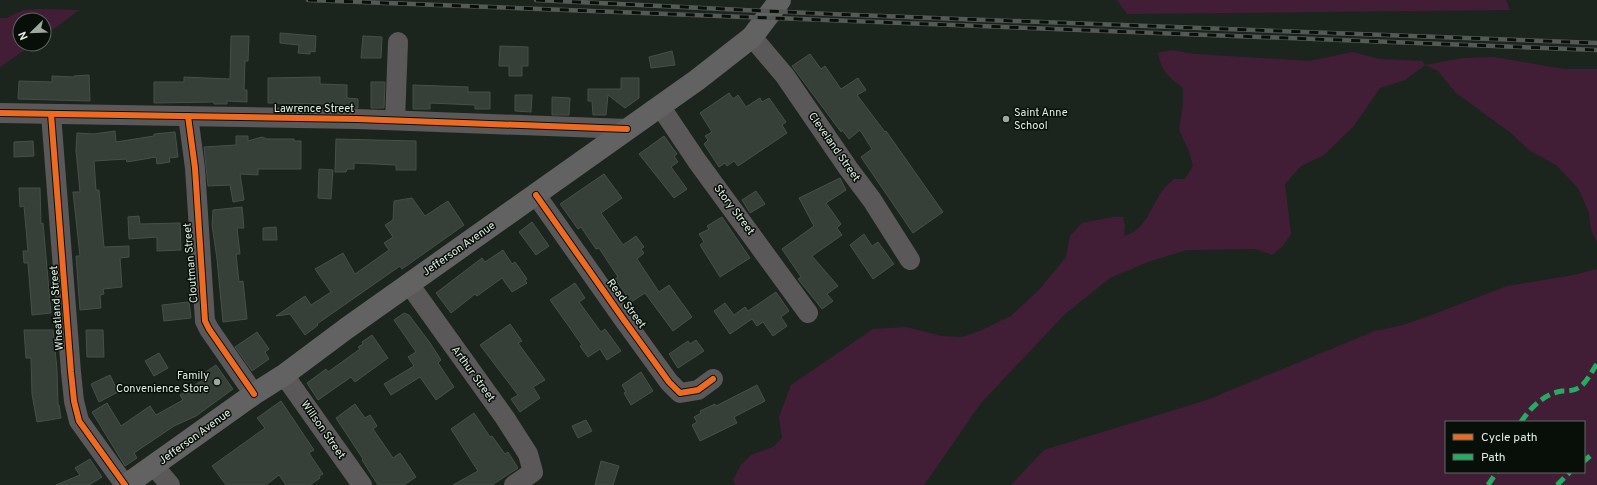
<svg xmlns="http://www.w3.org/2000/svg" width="1597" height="485" font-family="Overpass,sans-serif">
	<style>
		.green { fill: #421e36; fill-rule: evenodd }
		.building { fill: #373f39; stroke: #474f48 }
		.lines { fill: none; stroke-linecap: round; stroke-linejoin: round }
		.minor { stroke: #5a5858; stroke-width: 20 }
		.major { stroke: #626263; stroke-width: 22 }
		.rail-casing { stroke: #565a57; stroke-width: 4.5 }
		.rail { stroke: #080f09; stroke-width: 3; stroke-dasharray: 9; stroke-linecap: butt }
		.quiet { stroke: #26ab63; stroke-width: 5; stroke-dasharray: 10 5; stroke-linecap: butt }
		.cycleway-casing { stroke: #080f09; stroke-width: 8 }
		.cycleway { stroke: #ed6a23; stroke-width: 6 }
		.poi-dot { fill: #9da89f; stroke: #080f09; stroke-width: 1.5 }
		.labels { text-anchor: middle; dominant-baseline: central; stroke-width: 3; stroke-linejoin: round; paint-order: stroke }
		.street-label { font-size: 11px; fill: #e3eee5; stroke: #080f09 }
		.poi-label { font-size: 11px; fill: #e3eee5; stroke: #080f09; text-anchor: start }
	</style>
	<rect width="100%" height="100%" fill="#1b251d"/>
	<g class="green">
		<polygon points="1117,0 1506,0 1510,10 1127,14"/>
		<polygon points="40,9 79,10 44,36 44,20 20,20 20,44 33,44 0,67 0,18 7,18 23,10"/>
		<path d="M1172,50L1194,54L1310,61L1352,52L1380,59L1422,61L1425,65L1463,58L1494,57L1564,69H1597V243L1591,229L1589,213L1578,188L1556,165L1529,150L1511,133L1456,93L1438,71L1425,65L1405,80L1380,88L1353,127L1324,155L1301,166L1285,184L1291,234L1282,247L1272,255L1256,249L1187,250L1148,262L1110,278L1065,314L981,403L924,485H735L733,480L741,465L751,455L773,447L782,438L779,417L791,385L873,329L906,327L941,336L962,337L980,331L1011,316L1039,290L1066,257L1070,236L1082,223L1113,217H1123L1125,226L1124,236C1146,231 1151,206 1163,190C1166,186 1170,183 1174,179H1185L1193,166L1189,151L1179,130L1183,104V88C1169,77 1161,71 1158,53Z"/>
		<path d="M1597,269V485H1011L1044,450L1207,400L1375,331L1403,325L1432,315L1507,286L1574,275ZM1446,422H1584V472H1446Z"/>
	</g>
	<g class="building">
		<polygon points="280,33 316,36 315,52 310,51 310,54 298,53 299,45 280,43"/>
		<polygon points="231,36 249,36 248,61 245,61 244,90 247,90 247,102 227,101 227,104 214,104 214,102 154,103 154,82 184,82 184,77 230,79"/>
		<polygon points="363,36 382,37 381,58 361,58"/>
		<polygon points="500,46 528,47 528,66 522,66 522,76 509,76 509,66 499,66"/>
		<polygon points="672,51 675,65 651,68 649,57"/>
		<polygon points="810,54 821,69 825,66 841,89 858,78 866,90 857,95 885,132 886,131 943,212 913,233 861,157 872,149 860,130 849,139 842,130 841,132 792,66"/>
		<polygon points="89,75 90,101 18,99 19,81 52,82 52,76 74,77 74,76"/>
		<polygon points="320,77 320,84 347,85 347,98 358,99 358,108 334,107 329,106 329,104 268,103 268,78"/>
		<polygon points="621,78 639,78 639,98 625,108 608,95 606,115 593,115 592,101 588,101 588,89 621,89"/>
		<polygon points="371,82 385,82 384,108 371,108"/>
		<polygon points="413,85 468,87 468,92 490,92 490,109 475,109 475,105 430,103 430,109 413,109"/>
		<polygon points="729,93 733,99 738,95 746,107 760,98 762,102 769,98 786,122 782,125 787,133 738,166 734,161 727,166 725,163 719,167 704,144 708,140 705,136 712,132 700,113"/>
		<polygon points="515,95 532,95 531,112 515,111"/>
		<polygon points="552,97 570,98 569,115 552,115"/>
		<polygon points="115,131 116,142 154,136 154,134 175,132 178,157 169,158 170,162 157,164 156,157 127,162 126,159 94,161 96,190 99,190 104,247 129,246 129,257 120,258 122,287 103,289 104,294 100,295 101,308 80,310 76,256 80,256 73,192 80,192 76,150 77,133 94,134"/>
		<polygon points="236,136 248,136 248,141 262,137 267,139 294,139 294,141 301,141 301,169 258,169 258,175 240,174 244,200 233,202 230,185 208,186 204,147 236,145"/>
		<polygon points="664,136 677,154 674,156 678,162 671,167 687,189 674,198 639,154"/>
		<polygon points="336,139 416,141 416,170 396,170 396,165 354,163 354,169 347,169 346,172 335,172"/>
		<polygon points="33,141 34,156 14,157 14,142"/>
		<polygon points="319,169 333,170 331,199 318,198"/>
		<polygon points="604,174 622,198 601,213 623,245 636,236 644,247 641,249 644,253 637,259 659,292 669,285 692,317 673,331 645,293 631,302 615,279 618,277 599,248 596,249 581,227 578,229 560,204"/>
		<polygon points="840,178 846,190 826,203 841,224 837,228 842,235 812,256 838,286 827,294 833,301 822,309 798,279 801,277 782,249 814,226 799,198"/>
		<polygon points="19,188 40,188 41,224 43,223 51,313 32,315 28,263 24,263 23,251 28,251 24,206 20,207"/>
		<polygon points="756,191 765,204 750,213 742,200"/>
		<polygon points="412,198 425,216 448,201 464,225 402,269 400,266 317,324 318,325 305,335 290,314 276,316 305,296 311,305 331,292 315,269 343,253 355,274 389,250 384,243 393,237 385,225 393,220 394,201"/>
		<polygon points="242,207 244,228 237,228 240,254 236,254 239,282 243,281 247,319 223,322 217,259 212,225 213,210"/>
		<polygon points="139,216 140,224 180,223 181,250 157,251 157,237 129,239 128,217"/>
		<polygon points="722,217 750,258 720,277 700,245 704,242 699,234 709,229 707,226"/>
		<polygon points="532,222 549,246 536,255 519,232"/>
		<polygon points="276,227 277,240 263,240 263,228"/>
		<polygon points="864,234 872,246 878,242 894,264 873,279 850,245"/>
		<polygon points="503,250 512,264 515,262 527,279 525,280 527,283 512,292 502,278 477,296 475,294 451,313 436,293 482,258 485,262"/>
		<polygon points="575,283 585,298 579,302 601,332 605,329 621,351 607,360 600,349 588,357 580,346 582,345 550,300"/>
		<polygon points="776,292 789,311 781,317 787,326 773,336 763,322 757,326 752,319 730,334 714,311 725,303 734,315 745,307 748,311"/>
		<polygon points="189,302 191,318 164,321 162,305"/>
		<polygon points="404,313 409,315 430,343 441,360 438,363 454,387 436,400 420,377 391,395 384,384 414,366 408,357 416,352 394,320"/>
		<polygon points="510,324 522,341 518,343 545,380 533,387 540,398 520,412 511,399 518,395 480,345"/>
		<polygon points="24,330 53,330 57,369 58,405 59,405 61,418 37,422 32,394 31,358 26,358"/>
		<polygon points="86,330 103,330 104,357 87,357"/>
		<polygon points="257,332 269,349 265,352 269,359 252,371 235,347"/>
		<polygon points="372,335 388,358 355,382 351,377 318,400 307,383 326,369 328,372 360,349 358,347 363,344 362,342"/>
		<polygon points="696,340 704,351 678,368 669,354 688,341 690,344"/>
		<polygon points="159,353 168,368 154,376 145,361"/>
		<polygon points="216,365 233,389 196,416 174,426 134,453 137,458 125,466 92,412 107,403 121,426 150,406 156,415 183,400 180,395 204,379 201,375"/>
		<polygon points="641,372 653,391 631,405 624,393 626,392 622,385"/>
		<polygon points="110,375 118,392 99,402 91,384"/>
		<polygon points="757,385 765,401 734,417 737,423 700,441 692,425 697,422 694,417 701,413 700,411 715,404 716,406"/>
		<polygon points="281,401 314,450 309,453 323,474 319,476 320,478 310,485 286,485 279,475 266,485 226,485 212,466 265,428 257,418"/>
		<polygon points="355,404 365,418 370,415 377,426 373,429 393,458 400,453 416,477 404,485 378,485 362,460 363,459 336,418"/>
		<polygon points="474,413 490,437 492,436 505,454 508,452 518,468 492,485 453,485 478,471 451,429"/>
		<polygon points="586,420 592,431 578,438 572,426"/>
		<polygon points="90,459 102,477 89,485 56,485 80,475 75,468"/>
		<polygon points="601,461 619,466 613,485 595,485"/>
	</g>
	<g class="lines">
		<g class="minor">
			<polyline points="752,37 785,76 848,168 872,200 910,260"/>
			<polyline points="660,106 697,161 808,313"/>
			<polyline points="0,113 357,119 627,129"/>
			<polyline points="51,114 71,372 74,401 79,421 125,485"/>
			<polyline points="188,116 195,168 205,321 209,329 254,394"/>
			<polyline points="395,120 398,42"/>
			<polyline points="536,195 624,320 669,382 680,393 698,390 713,379"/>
			<polyline points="409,284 505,418 528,454 533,472 514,485"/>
			<polyline points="284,375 362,485"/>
			<polyline points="154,466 170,485"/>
		</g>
		<polyline class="major" points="126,485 254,394 284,375 347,328 697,80 752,37 780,0"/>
		<g class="rail-casing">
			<g id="rail">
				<polyline points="308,0 1597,50"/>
				<polyline points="536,0 829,14 1597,43"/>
			</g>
		</g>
		<use href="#rail" class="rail"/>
		<g class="quiet">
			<path d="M1521,422C1531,407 1544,394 1562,391C1569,391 1574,391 1580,387C1587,382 1592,371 1597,364"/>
			<polyline points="1584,461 1590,456"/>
			<polyline points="1488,485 1497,472"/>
			<polyline points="1557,485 1570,472"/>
		</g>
		<g class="cycleway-casing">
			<g id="cycleway">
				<polyline points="0,113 357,119 627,129"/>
				<polyline points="51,114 71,372 74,401 79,421 125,485"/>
				<polyline points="188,116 195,168 205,321 209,329 254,394"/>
				<polyline points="536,195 624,320 669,382 680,393 698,390 713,379"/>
			</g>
		</g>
		<use href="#cycleway" class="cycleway"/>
	</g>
	<g class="poi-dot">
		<circle cx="1006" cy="119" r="4"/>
		<circle cx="217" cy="382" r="4"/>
	</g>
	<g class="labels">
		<g class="street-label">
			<text x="314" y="109">Lawrence Street</text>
			<text transform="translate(834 147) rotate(55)">Cleveland Street</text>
			<text transform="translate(734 210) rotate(53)">Story Street</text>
			<text transform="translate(459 249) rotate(-35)">Jefferson Avenue</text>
			<text transform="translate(191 263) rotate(-95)">Cloutman Street</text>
			<text transform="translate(626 304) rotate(54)">Read Street</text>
			<text transform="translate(57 308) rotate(-94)">Wheatland Street</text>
			<text transform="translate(473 374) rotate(54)">Arthur Street</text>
			<text transform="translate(323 430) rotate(55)">Willson Street</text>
			<text transform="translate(195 437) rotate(-36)">Jefferson Avenue</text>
		</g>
		<g class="poi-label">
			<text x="1014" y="113">Saint Anne<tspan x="1014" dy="13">School</tspan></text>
			<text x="209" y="376" text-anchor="end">Family<tspan x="209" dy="13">Convenience Store</tspan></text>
		</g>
	</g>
	<rect x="1445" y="421" width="140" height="52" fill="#080f09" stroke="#606861"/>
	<rect x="1453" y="434" width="20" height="6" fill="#ed6a23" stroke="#606861"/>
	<text x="1481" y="441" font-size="12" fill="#e3eee5">Cycle path</text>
	<rect x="1453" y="454" width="20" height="6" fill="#26ab63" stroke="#606861"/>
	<text x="1481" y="461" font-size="12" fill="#e3eee5">Path</text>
	<g transform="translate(32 32) rotate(247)"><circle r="19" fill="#080f09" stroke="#606861"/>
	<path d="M0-3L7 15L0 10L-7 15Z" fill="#9da89f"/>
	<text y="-6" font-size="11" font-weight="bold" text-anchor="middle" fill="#e3eee5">N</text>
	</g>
</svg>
